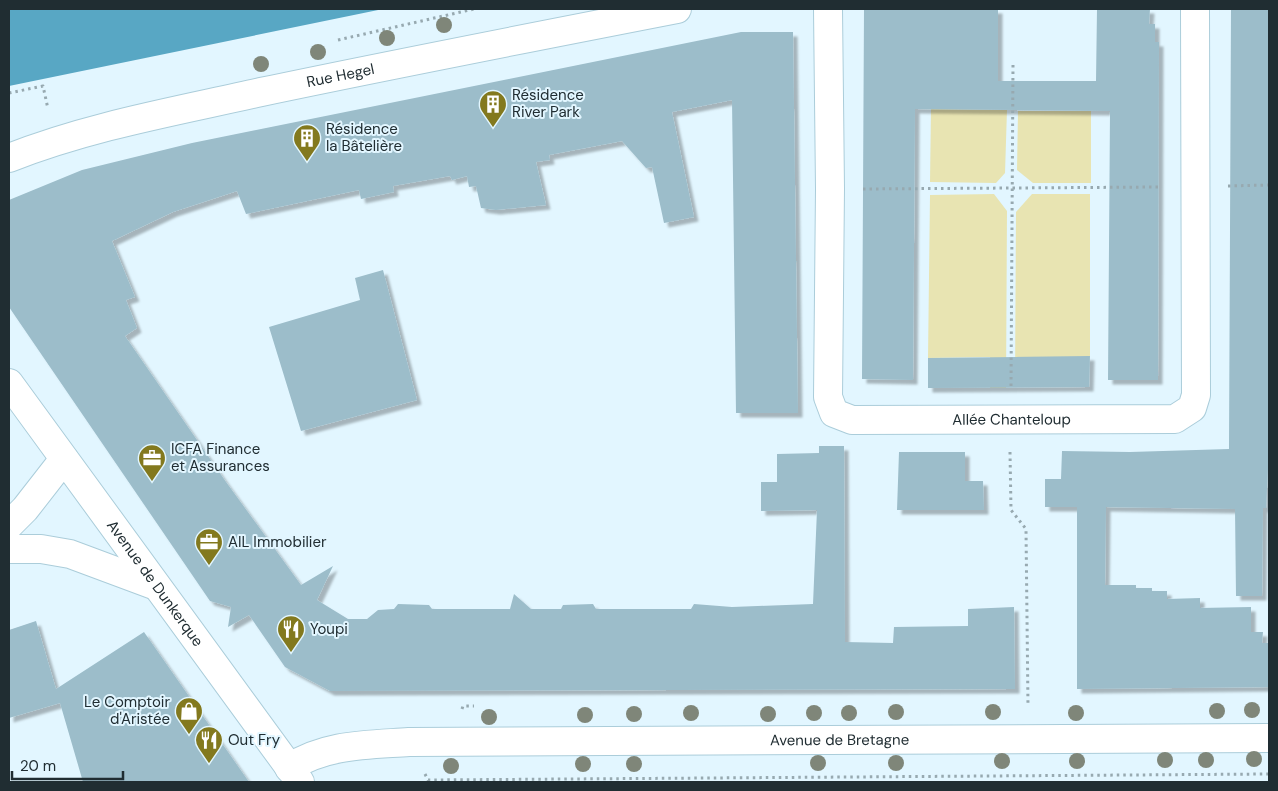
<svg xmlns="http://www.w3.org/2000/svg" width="1278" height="791" font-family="'DM Sans',sans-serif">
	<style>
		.green { fill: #e8e4b2 }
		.water { fill: #58a7c4 }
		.building { fill: #9cbdca; filter: url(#shadow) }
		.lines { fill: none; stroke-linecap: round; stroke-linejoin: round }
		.minor-casing { stroke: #abcdda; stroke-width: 30 }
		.major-casing { stroke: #abcdda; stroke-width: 30 }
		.path { stroke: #97a9b0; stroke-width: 3; stroke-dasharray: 2.5 4; stroke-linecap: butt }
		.minor { stroke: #fff; stroke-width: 28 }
		.major { stroke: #fff; stroke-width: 28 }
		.tree { fill: #7f8679 }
		.labels { text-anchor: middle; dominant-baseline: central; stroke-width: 4; stroke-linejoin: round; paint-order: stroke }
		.street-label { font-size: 15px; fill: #202d32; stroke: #e2f6ff }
		.poi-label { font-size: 15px; fill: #202d32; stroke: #e2f6ff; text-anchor: start }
	</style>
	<defs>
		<filter id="shadow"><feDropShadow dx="4.5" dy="4.5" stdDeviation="1" flood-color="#0004"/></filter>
	</defs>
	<rect width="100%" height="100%" fill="#e2f6ff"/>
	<g class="green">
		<polygon points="931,109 1007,110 1005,173 996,183 930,182"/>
		<polygon points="1018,111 1091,111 1091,183 1033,183 1017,170"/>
		<polygon points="994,194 1007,211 1006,388 990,388 990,357 928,358 930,195"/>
		<polygon points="1032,194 1090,194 1090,356 1015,387 1016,212"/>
	</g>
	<polygon class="water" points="9,9 383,9 9,86"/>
	<g class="building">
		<polygon points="864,9 998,9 998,81 1096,81 1097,9 1150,9 1149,24 1155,24 1155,42 1159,42 1158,380 1108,380 1110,111 915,109 913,380 862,379"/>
		<polygon points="1231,9 1269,9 1269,449 1266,508 1263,508 1262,596 1236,596 1235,509 1106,507 1105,585 1136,585 1136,588 1152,588 1152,591 1167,591 1167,599 1200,598 1200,608 1251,607 1251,632 1263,632 1262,643 1269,643 1269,687 1077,689 1077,507 1045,507 1045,479 1061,479 1062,451 1130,452 1229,449"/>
		<polygon points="741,32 793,32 798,413 736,413 732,100 672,112 694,217 664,223 652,167 646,168 622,141 549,155 550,160 536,162 546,205 496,210 481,208 476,186 469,187 467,176 452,180 450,176 393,186 394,192 361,199 359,190 246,214 237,191 173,212 112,241 135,297 126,300 137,328 125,336 226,482 301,585 333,566 317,600 348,619 367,619 378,610 394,609 398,604 429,605 432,609 510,609 514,594 531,609 561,609 563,605 593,604 596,609 691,609 694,604 732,607 813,604 817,510 761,511 761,482 777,482 777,454 819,453 819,446 844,446 845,642 893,643 894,627 968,626 968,609 1014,607 1015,689 330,691 285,667 249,615 228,627 231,607 210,601 9,307 9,200 82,170 192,143"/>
		<polygon points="383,270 417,400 301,431 269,327 360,300 355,278"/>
		<polygon points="1090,356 1089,387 928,388 928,358"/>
		<polygon points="899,452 965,452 965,481 983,481 984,510 897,510"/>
		<polygon points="36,621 56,689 144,632 249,782 83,782 60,703 9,718 9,630"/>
	</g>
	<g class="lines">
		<g class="minor-casing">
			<g id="minor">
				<path id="s1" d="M828,9L830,189L828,397L834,413L852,420L1175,419L1192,408L1196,395L1195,9"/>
				<path id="s2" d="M9,158C90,126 177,111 261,92C399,63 538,36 677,9"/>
				<polyline points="9,525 25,509 64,459"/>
				<polyline points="9,549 41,549 70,554 156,586"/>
				<path id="s3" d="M289,768C325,744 368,745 409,742L1269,738"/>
			</g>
		</g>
		<g class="major-casing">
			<g id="major">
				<path id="s4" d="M9,383L300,782"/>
			</g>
		</g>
		<g class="path">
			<polyline points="338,40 474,9"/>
			<polyline points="9,93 43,86 48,109"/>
			<polyline points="1228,186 1269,185"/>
			<polyline points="863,189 1161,187"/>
			<polyline points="1011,386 1013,64"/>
			<polyline points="1010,452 1011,510 1026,529 1028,706"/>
			<polyline points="462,709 463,706 474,706"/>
			<polyline points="425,774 428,780 1269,774"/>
		</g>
		<use href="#minor" class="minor"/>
		<use href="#major" class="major"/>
	</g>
	<g class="tree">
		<circle cx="444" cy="25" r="8"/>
		<circle cx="387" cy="38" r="8"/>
		<circle cx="318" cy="52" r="8"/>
		<circle cx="261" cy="64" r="8"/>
		<circle cx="1252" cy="710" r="8"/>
		<circle cx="1217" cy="711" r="8"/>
		<circle cx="896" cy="712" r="8"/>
		<circle cx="993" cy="712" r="8"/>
		<circle cx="691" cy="713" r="8"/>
		<circle cx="814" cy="713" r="8"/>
		<circle cx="849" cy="713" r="8"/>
		<circle cx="1076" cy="713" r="8"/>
		<circle cx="634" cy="714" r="8"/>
		<circle cx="768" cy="714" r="8"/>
		<circle cx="585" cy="715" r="8"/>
		<circle cx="489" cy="717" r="8"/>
		<circle cx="1254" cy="759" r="8"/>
		<circle cx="1165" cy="760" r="8"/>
		<circle cx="1206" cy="760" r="8"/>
		<circle cx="1002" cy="761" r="8"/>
		<circle cx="1077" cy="761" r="8"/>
		<circle cx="818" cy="763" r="8"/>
		<circle cx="896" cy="763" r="8"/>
		<circle cx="583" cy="764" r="8"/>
		<circle cx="634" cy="764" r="8"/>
		<circle cx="451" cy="766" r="8"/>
	</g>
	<defs>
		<g id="building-pin" transform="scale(1.4375)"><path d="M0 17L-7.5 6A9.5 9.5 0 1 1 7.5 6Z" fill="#83791e" stroke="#e2f6ff"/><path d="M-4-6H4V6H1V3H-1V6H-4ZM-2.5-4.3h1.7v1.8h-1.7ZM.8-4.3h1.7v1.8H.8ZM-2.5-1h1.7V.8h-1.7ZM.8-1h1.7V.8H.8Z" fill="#fff"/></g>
		<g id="office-pin" transform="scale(1.4375)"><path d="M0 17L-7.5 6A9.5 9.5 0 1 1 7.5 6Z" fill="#83791e" stroke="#e2f6ff"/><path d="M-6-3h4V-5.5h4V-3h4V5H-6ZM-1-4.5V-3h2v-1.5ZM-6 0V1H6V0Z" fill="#fff"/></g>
		<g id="restaurant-pin" transform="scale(1.4375)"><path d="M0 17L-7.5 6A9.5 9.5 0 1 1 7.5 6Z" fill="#83791e" stroke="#e2f6ff"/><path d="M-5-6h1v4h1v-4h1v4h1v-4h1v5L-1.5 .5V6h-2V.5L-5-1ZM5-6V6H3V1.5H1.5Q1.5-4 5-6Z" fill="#fff"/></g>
		<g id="shop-pin" transform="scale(1.4375)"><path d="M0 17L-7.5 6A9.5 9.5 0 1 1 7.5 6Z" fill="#83791e" stroke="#e2f6ff"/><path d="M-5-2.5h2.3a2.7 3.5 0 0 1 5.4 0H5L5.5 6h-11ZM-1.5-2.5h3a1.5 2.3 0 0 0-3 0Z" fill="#fff"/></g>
	</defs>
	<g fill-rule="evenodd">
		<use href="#building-pin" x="493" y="104"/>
		<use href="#building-pin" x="307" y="138"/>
		<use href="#office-pin" x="152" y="458"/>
		<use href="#office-pin" x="209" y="542"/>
		<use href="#restaurant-pin" x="291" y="629"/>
		<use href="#shop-pin" x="189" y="711"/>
		<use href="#restaurant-pin" x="209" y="740"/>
	</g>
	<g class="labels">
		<g class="street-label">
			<text stroke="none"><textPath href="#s2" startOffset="342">Rue Hegel</textPath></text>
			<text stroke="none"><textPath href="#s1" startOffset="584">Allée Chanteloup</textPath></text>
			<text stroke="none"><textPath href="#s4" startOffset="248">Avenue de Dunkerque</textPath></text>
			<text stroke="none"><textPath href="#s3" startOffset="555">Avenue de Bretagne</textPath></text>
		</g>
		<g class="poi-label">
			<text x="512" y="95">Résidence<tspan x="512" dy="17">River Park</tspan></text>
			<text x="326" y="129">Résidence<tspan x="326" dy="17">la Bâtelière</tspan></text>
			<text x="171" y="449">ICFA Finance<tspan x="171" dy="17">et Assurances</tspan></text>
			<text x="228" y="542">AIL Immobilier</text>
			<text x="310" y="629">Youpi</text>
			<text x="170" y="702" text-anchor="end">Le Comptoir<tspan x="170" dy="17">d'Aristée</tspan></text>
			<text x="228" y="740">Out Fry</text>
		</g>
	</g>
	<rect width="1278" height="791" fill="none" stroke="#202d32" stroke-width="20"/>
	<path d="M12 771v8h111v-8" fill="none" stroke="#202d32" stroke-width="2.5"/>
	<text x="20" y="771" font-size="15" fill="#202d32" stroke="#e2f6ff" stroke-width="4" paint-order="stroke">20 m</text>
</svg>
